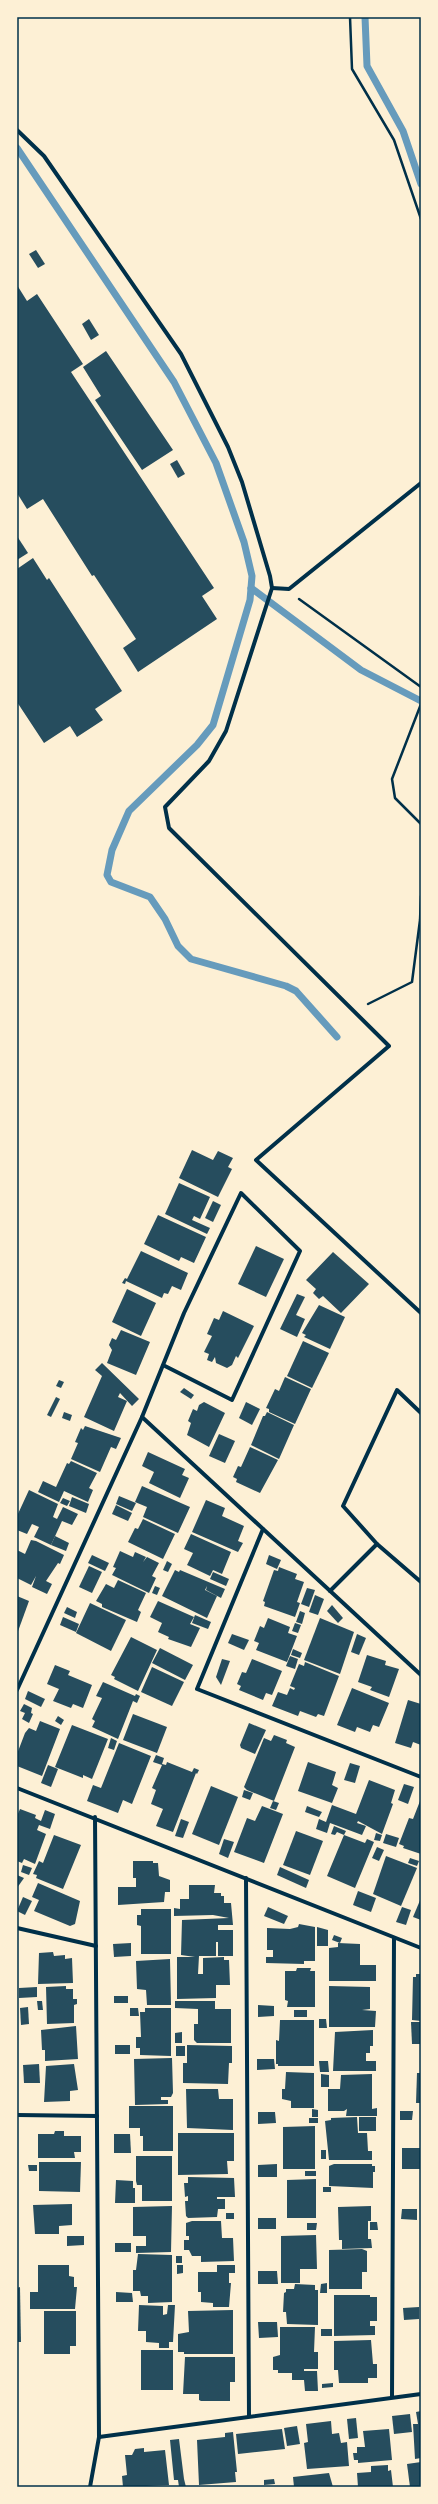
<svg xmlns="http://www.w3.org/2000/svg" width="438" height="2504" font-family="'DejaVu Sans',sans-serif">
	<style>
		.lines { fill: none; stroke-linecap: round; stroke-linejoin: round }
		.stream { stroke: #669bbc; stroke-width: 7 }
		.building { fill: #264d5e }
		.path { stroke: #003049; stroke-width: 2.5 }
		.minor { stroke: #003049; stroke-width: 4 }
		.neatline { fill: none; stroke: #003049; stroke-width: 1.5 }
	</style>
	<rect width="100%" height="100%" fill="#fdf0d5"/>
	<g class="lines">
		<g class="stream">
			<polyline points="365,17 367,66 403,131 421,184"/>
			<polyline points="17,148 174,382 216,463 244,542 252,576 250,600 213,725 197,745 129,811 112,850 107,875 111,882 150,897 165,919 178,946 191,959 286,986 296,991 337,1037"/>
			<polyline points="251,588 361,670 421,701"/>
		</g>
	</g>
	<g class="building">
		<polygon points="36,250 45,264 38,268 29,254"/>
		<polygon points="17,285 27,301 37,294 83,364 71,372 214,588 202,596 217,619 138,672 123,648 136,639 94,575 92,576 43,499 27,509 17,493"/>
		<polygon points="89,319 99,335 91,340 82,324"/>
		<polygon points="106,351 173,450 142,470 95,400 101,396 83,367"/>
		<polygon points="177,460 185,474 178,478 170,464"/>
		<polygon points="17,536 28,553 17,560"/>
		<polygon points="33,558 47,580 49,578 122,691 95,709 103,720 77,737 70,726 44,743 17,702 17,569"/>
		<polygon points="192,1150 213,1160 218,1151 233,1158 228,1167 232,1169 218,1197 179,1178"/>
		<polygon points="179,1183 210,1197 200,1219 194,1216 192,1220 210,1228 207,1234 165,1214"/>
		<polygon points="213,1201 221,1205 213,1222 205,1218"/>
		<polygon points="158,1215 206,1237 194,1263 181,1257 179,1261 144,1244"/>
		<polygon points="256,1246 284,1259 266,1297 238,1284"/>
		<polygon points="141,1251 188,1273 181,1290 172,1286 168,1294 164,1293 162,1298 126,1281 125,1284 122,1283 125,1278 127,1279"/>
		<polygon points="333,1252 369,1284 341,1313 323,1296 319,1299 313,1293 316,1289 306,1280"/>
		<polygon points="127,1289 156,1303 141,1336 112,1322"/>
		<polygon points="297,1294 305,1297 296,1315 305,1319 297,1337 280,1329"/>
		<polygon points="319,1305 345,1317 330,1349 304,1337 306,1335 302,1333"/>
		<polygon points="223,1311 254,1326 238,1358 236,1356 232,1365 227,1368 216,1363 215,1357 212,1362 207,1360 209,1354 204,1352 212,1336 207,1334 214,1318 219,1320"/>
		<polygon points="121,1330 150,1342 136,1375 107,1363 112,1350 109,1345 112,1338 116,1340"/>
		<polygon points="303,1341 329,1353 312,1388 287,1376"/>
		<polygon points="102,1363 139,1399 132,1406 120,1393 118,1397 127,1401 114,1431 84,1417 102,1376 95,1370"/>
		<polygon points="285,1377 311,1389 295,1424 269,1412 269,1409 266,1408 275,1389 279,1391"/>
		<polygon points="59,1380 64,1382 61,1388 56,1386"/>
		<polygon points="184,1388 194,1395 191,1399 180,1392"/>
		<polygon points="56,1397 60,1399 51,1417 47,1415"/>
		<polygon points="204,1402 225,1413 209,1447 187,1435 191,1423 188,1421 193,1409 197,1411 199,1405"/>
		<polygon points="246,1402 260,1409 252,1425 239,1418"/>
		<polygon points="64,1412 72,1415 70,1421 62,1418"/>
		<polygon points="267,1412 294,1425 279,1459 251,1445 263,1416 265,1416"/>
		<polygon points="85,1426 121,1438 116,1449 111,1447 100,1472 71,1459 78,1443 75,1442 81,1428 83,1430"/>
		<polygon points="219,1434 235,1441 225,1463 209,1456"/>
		<polygon points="250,1447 278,1460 260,1493 236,1482 237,1479 233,1477 238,1466 241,1467"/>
		<polygon points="148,1452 185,1469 182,1475 189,1478 180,1498 149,1483 154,1472 142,1466"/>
		<polygon points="71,1461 97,1473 89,1488 93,1490 88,1502 64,1491 59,1502 38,1492 43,1481 56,1487 67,1463 69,1464"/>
		<polygon points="142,1486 190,1507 178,1533 143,1517 147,1507 135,1502"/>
		<polygon points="29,1490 58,1504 53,1517 57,1519 63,1507 78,1514 72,1525 62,1521 51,1545 34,1537 39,1527 32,1524 27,1534 17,1530 17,1516"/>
		<polygon points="119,1496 136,1503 132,1511 116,1504"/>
		<polygon points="72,1497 89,1504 86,1513 69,1506"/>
		<polygon points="63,1498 70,1501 67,1506 60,1503"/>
		<polygon points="206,1500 225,1508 222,1516 244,1526 238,1541 243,1543 238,1552 192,1532"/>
		<polygon points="116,1505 132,1513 128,1521 112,1514"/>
		<polygon points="143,1519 175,1534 163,1559 128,1542 135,1528 138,1529"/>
		<polygon points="191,1534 231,1552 222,1574 213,1570 210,1576 187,1565 193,1553 184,1549"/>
		<polygon points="55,1536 69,1543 66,1551 51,1545"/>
		<polygon points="31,1540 36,1541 64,1555 60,1564 58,1563 46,1581 52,1584 47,1594 32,1587 36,1576 31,1585 17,1578 17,1550 25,1554"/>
		<polygon points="120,1551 133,1557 135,1552 146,1557 143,1562 147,1557 159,1563 152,1576 156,1578 149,1593 112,1575 116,1568 113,1567"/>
		<polygon points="92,1555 109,1563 105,1571 88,1563"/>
		<polygon points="269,1555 281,1560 277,1569 266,1564"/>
		<polygon points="167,1561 172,1564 168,1572 163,1570"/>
		<polygon points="89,1566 102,1572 92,1593 79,1587"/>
		<polygon points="279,1567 297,1574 295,1579 304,1582 297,1602 300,1603 295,1617 264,1606 265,1602 263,1601 274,1570 278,1571"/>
		<polygon points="175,1570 179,1572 180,1570 225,1589 221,1598 206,1590 207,1586 205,1590 217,1596 207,1618 162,1596"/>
		<polygon points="213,1572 229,1579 226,1586 210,1579"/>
		<polygon points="118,1580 146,1593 138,1610 141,1612 137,1622 102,1607 102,1604 96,1601 106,1584 114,1588"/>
		<polygon points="155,1586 160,1588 157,1595 152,1593"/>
		<polygon points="307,1588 315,1590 309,1607 301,1604"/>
		<polygon points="315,1595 324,1599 318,1615 309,1612"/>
		<polygon points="17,1596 29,1601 17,1634"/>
		<polygon points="158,1601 194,1617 190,1624 200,1628 191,1647 168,1639 169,1637 158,1632 162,1623 150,1617"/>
		<polygon points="90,1603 126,1620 111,1651 76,1633"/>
		<polygon points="332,1605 343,1618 338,1623 327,1611"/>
		<polygon points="67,1607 77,1612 75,1618 64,1613"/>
		<polygon points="300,1611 305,1613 302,1624 296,1622"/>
		<polygon points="195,1615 211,1622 208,1629 192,1623"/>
		<polygon points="63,1617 79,1624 76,1632 60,1625"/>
		<polygon points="268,1618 290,1627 288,1633 297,1636 287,1662 256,1650 259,1643 254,1641 260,1626 264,1628"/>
		<polygon points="320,1618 354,1632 340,1674 304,1660"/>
		<polygon points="295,1623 301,1625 298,1633 292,1631"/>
		<polygon points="232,1634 249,1640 244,1650 228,1643"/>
		<polygon points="357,1634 366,1638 359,1655 351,1652"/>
		<polygon points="131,1637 157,1650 138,1691 114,1679 115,1677 111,1675"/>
		<polygon points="160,1648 193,1665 185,1680 152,1663"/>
		<polygon points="293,1649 302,1653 300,1658 291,1655"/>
		<polygon points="367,1655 386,1661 385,1665 399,1669 389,1697 370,1690 372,1687 358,1682"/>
		<polygon points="290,1656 298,1659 295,1669 286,1666"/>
		<polygon points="222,1659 230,1661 221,1685 216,1677"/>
		<polygon points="252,1659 282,1671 272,1695 266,1693 263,1700 239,1690 241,1686 237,1684 242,1672 246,1673"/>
		<polygon points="305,1662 339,1676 324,1716 318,1714 316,1717 300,1711 298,1716 272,1706 278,1692 287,1695 290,1688 294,1690 295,1688 290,1686 299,1664 304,1666"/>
		<polygon points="55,1665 70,1671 68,1675 92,1685 83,1708 73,1704 71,1708 53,1701 59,1689 47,1684"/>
		<polygon points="152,1667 184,1682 172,1706 141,1692"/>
		<polygon points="103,1682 135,1696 136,1694 140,1696 137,1703 133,1701 118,1739 92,1727 95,1721 92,1719 102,1698 96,1696"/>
		<polygon points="352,1688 389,1703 379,1727 373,1725 370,1732 357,1727 355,1732 337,1725"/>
		<polygon points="28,1691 45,1699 41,1707 25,1699"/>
		<polygon points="408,1700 421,1704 421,1745 413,1742 411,1748 395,1743"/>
		<polygon points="24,1704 32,1708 31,1713 33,1714 29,1723 22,1719 25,1713 20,1711"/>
		<polygon points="133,1714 167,1727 157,1753 123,1740"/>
		<polygon points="58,1716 64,1720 61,1725 55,1721"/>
		<polygon points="40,1721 60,1729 42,1776 17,1766 17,1754 25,1733 29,1728 36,1731"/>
		<polygon points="249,1723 266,1730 255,1754 241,1748 240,1745"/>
		<polygon points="72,1725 108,1739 92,1779 83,1775 83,1778 55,1767"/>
		<polygon points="274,1735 287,1740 286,1743 295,1747 274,1801 247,1790 244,1787 264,1738 271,1741"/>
		<polygon points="111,1738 117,1741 114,1750 108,1748"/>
		<polygon points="119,1743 151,1756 132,1804 123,1800 118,1813 87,1801 93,1785 101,1788"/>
		<polygon points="156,1755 164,1758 162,1764 166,1765 167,1762 192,1772 194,1768 199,1770 197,1774 196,1773 173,1832 156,1826 163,1809 151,1804 156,1790 152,1788 162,1765 153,1762"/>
		<polygon points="308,1762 336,1772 332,1785 338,1788 332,1803 298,1791"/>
		<polygon points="350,1763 360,1766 355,1783 344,1780"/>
		<polygon points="48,1765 58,1769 51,1787 41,1783"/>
		<polygon points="369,1780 395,1790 391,1803 393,1804 382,1834 358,1821 357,1823 366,1826 362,1835 330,1823 327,1833 316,1829 319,1819 326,1822 332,1805 356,1814"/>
		<polygon points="404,1784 414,1787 408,1804 398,1800"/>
		<polygon points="211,1786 238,1797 219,1845 192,1834"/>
		<polygon points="244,1790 253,1793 250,1800 242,1797"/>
		<polygon points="273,1801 279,1803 276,1810 270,1808"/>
		<polygon points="420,1801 421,1802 421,1854 403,1848 404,1846 399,1844 409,1818 413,1819"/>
		<polygon points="262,1806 283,1814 264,1863 234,1852 247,1818 255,1821"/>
		<polygon points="307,1806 322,1812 319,1817 305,1812"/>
		<polygon points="20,1809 36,1815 35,1818 41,1821 45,1810 55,1814 50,1829 39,1825 37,1830 46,1834 35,1864 24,1859 22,1863 17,1861 17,1816"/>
		<polygon points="181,1819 189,1822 183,1838 175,1836"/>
		<polygon points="334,1826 346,1831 344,1835 337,1832 335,1835 331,1834"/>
		<polygon points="296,1831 323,1841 310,1875 283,1865"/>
		<polygon points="376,1833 382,1835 380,1841 374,1840"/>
		<polygon points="386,1834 399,1838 396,1847 383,1843"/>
		<polygon points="54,1835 81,1845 63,1889 36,1878 37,1875 33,1874 39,1861 43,1863"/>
		<polygon points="344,1835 365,1843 367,1839 374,1842 355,1888 327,1876"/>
		<polygon points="224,1839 234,1842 228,1858 219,1854"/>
		<polygon points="377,1847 384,1850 379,1861 372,1858"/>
		<polygon points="386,1856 417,1868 401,1906 373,1894"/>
		<polygon points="410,1858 419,1861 417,1866 408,1863"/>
		<polygon points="133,1861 153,1861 153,1863 158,1863 159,1876 170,1880 170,1892 165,1892 164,1902 118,1905 118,1887 136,1887 136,1878 133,1878"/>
		<polygon points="23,1865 32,1868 29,1875 21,1872"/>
		<polygon points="280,1867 309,1880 306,1888 277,1875"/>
		<polygon points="17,1875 24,1878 17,1888"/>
		<polygon points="38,1883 80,1901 75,1924 70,1926 34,1911 39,1900 32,1897"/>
		<polygon points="189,1885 215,1885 214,1893 221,1893 221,1896 224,1896 224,1903 231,1903 233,1925 218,1925 218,1930 233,1930 233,1956 218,1956 218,1942 216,1942 216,1956 199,1956 198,1974 203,1974 203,1958 224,1957 224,1960 229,1960 230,1985 216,1985 216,1998 177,1999 177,1957 195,1957 181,1955 182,1920 229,1918 213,1915 174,1916 174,1908 180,1909 180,1899 189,1899"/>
		<polygon points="358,1891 376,1898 371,1912 353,1905"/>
		<polygon points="23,1897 32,1901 25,1915 17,1911"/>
		<polygon points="421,1898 421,1920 413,1917"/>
		<polygon points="268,1907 288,1916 284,1924 264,1916"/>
		<polygon points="402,1907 411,1910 406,1925 396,1922"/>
		<polygon points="141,1909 171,1909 171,1954 141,1954 141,1926 137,1925 137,1915 141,1915"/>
		<polygon points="299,1924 315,1927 315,1961 304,1961 304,1964 266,1963 266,1957 273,1957 273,1950 267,1950 267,1928 290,1929 298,1927"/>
		<polygon points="317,1927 328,1930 328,1946 317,1946"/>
		<polygon points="334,1935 342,1938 340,1943 332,1940"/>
		<polygon points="131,1943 131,1956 114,1957 113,1944"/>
		<polygon points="338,1943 360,1944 360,1965 376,1965 376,1981 329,1981 329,1948 338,1947"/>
		<polygon points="53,1952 54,1956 65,1955 65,1959 72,1958 73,1983 38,1984 39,1953"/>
		<polygon points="170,1959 171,2005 147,2005 146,1990 137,1989 136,1961"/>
		<polygon points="297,1968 311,1968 310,1971 315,1971 315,2007 287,2007 288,2001 285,2000 285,1971 296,1971"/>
		<polygon points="416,1974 421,1974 421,2021 412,2020 413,1977 416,1977"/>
		<polygon points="66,1986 66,1989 73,1989 73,1999 77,1999 77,2004 74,2005 74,2023 47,2024 46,1987"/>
		<polygon points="329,1986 370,1987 370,2009 362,2010 362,2016 362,2010 376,2011 375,2027 329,2027"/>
		<polygon points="37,1987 37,1997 19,1998 19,1988"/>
		<rect x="114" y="1996" width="14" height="7"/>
		<polygon points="37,2001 42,2001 43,2010 38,2010"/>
		<polygon points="175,2001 215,2001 215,2009 231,2009 231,2043 197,2043 194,2040 194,2024 198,2024 198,2009 175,2008"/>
		<polygon points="258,2005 274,2006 274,2016 258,2017"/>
		<polygon points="28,2007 29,2024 21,2025 20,2008"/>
		<polygon points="130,2008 138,2008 139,2016 130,2016"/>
		<polygon points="145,2008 171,2008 171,2056 140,2055 140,2048 136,2048 136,2037 141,2037 140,2012 145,2012"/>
		<rect x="294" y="2010" width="13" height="7"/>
		<polygon points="319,2019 326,2019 327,2028 319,2028"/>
		<polygon points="280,2020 314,2020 314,2066 278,2066 278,2064 276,2064 276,2040 279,2041"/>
		<polygon points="411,2022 421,2022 421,2044 412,2044"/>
		<polygon points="76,2026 78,2059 45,2061 45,2050 42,2050 41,2030"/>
		<polygon points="373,2030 373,2046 370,2046 370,2053 366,2053 366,2061 376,2061 376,2071 333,2071 335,2032"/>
		<polygon points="182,2032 182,2043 175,2043 175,2033"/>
		<rect x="115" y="2045" width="15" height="9"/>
		<polygon points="187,2045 232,2046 232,2063 229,2063 228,2084 183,2083 183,2063 187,2063"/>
		<rect x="176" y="2046" width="9" height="10"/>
		<polygon points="172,2058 173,2093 171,2097 161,2097 161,2100 168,2100 168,2104 135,2105 134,2059"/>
		<polygon points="257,2059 274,2059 275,2069 257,2070"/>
		<polygon points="319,2061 328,2061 329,2072 320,2072"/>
		<polygon points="39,2064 40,2083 24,2083 23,2065"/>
		<polygon points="74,2064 78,2090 70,2091 70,2101 44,2102 46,2066"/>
		<polygon points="286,2072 314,2073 314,2108 291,2108 291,2101 282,2099 282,2089 285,2089"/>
		<polygon points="417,2073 421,2073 421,2103 416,2103"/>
		<polygon points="321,2074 329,2075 329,2087 321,2087"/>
		<polygon points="372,2074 372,2109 377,2108 377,2116 346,2116 347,2109 344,2111 328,2111 328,2089 340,2089 341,2075"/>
		<polygon points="186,2089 218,2089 219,2099 233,2099 233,2130 187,2128"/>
		<polygon points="129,2106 173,2106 173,2151 143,2151 143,2136 140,2136 140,2128 129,2128"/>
		<polygon points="312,2109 318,2110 318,2117 312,2117"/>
		<polygon points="400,2111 413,2111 412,2120 400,2120"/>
		<polygon points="258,2112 275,2112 276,2123 258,2124"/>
		<polygon points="357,2117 358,2133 367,2133 368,2151 372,2151 372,2160 329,2160 325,2121 331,2120 331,2118"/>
		<rect x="359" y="2117" width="17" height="14"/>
		<rect x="309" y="2118" width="9" height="5"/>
		<polygon points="315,2126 315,2169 283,2169 283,2127"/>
		<polygon points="55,2131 64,2131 64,2136 81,2136 81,2152 74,2152 75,2158 38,2158 38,2134 54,2134"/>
		<polygon points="178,2133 234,2133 234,2161 227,2161 228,2174 178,2175"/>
		<polygon points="114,2134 130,2134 131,2153 114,2153"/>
		<rect x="402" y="2148" width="19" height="21"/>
		<rect x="321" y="2150" width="5" height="9"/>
		<polygon points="136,2156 172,2156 172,2201 142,2201 142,2185 137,2185 136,2181"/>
		<polygon points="39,2162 81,2162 80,2192 39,2191"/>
		<polygon points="277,2164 277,2177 258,2177 258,2165"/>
		<polygon points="334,2164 372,2164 372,2166 375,2166 375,2172 373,2172 373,2188 329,2186 329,2166"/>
		<polygon points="28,2165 37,2165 37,2171 29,2171"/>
		<rect x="305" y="2171" width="11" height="5"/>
		<polygon points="188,2177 234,2178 235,2197 217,2197 217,2199 225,2199 225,2209 218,2209 217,2217 188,2218 186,2216 185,2201 188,2201 188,2196 185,2197 184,2183 188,2183"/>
		<polygon points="316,2179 316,2218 287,2218 287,2180"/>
		<polygon points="116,2180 133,2181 133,2188 135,2188 135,2203 115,2203"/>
		<rect x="323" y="2187" width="8" height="5"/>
		<polygon points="72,2204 72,2225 59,2226 59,2234 35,2234 33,2205"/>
		<polygon points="172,2206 171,2252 136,2253 136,2246 146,2246 146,2236 133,2236 133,2207"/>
		<polygon points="371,2206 371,2221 368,2221 368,2239 371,2239 372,2248 342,2249 342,2240 339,2240 338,2207"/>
		<polygon points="402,2209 417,2209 417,2220 401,2219"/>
		<rect x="226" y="2213" width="8" height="6"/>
		<rect x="258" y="2218" width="18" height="11"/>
		<polygon points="192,2221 221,2221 222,2238 233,2238 234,2261 201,2262 201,2256 192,2256 189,2250 184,2250 184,2240 189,2240 189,2236 186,2236 186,2223"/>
		<polygon points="370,2222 377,2222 378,2230 370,2230"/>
		<polygon points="307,2223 317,2223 316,2230 307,2230"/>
		<polygon points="316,2235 317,2269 300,2269 300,2283 281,2283 281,2236"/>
		<polygon points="67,2236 84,2236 84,2245 67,2246"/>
		<rect x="115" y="2243" width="16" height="9"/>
		<polygon points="362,2249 367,2251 367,2272 362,2272 362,2289 329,2289 329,2250"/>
		<polygon points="138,2254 172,2255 172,2302 148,2303 148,2296 141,2296 140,2291 133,2291 133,2270 136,2270"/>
		<rect x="176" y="2256" width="6" height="7"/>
		<polygon points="38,2265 69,2265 69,2276 74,2277 74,2287 77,2287 75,2309 30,2309 30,2292 38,2292"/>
		<polygon points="177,2265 183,2265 183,2273 177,2274"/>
		<polygon points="217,2265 235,2265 235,2273 229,2273 229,2283 231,2283 229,2307 213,2307 213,2303 201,2302 201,2292 198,2292 198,2272 217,2272"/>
		<polygon points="258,2271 277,2271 278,2284 258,2284"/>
		<polygon points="327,2283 327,2293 320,2293 321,2284"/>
		<polygon points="295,2284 315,2285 315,2290 318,2290 318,2325 287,2324 286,2312 283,2312 284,2293 286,2292 286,2289 294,2289"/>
		<polygon points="20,2287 21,2342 17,2342 17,2288"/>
		<polygon points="116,2292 132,2293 133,2302 116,2302"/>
		<polygon points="334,2295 370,2295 370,2297 377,2297 377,2321 370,2321 370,2326 375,2326 375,2335 334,2336"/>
		<polygon points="139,2305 163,2306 163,2315 167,2314 168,2305 175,2305 173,2342 169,2342 169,2348 159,2348 159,2343 146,2342 146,2331 138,2331"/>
		<polygon points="419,2307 419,2319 404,2320 403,2308"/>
		<polygon points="233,2310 233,2354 184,2354 184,2352 178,2352 178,2334 189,2332 188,2311"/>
		<polygon points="44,2311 76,2311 76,2346 70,2346 70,2354 44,2354"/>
		<polygon points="258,2322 277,2322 278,2337 259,2338"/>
		<polygon points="280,2327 315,2327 314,2352 318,2352 318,2369 304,2369 304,2371 317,2371 318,2391 305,2391 304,2380 292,2380 292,2373 278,2373 278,2370 273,2370 273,2357 280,2355"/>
		<rect x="321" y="2329" width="11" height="7"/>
		<polygon points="371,2340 373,2364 377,2364 377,2378 368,2378 368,2383 339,2383 338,2370 334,2370 334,2341"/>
		<rect x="141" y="2350" width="32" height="40"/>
		<polygon points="185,2357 235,2357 235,2382 230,2382 230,2401 201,2401 199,2400 199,2394 183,2394"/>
		<polygon points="333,2383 333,2387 322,2388 322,2384"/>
		<polygon points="421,2411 421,2458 415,2459 413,2424 418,2424 416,2412"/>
		<polygon points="410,2414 412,2432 394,2434 392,2416"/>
		<polygon points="356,2418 358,2438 349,2439 347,2419"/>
		<polygon points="331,2421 332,2434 339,2433 341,2443 347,2442 349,2466 307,2469 304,2443 308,2442 306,2424"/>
		<polygon points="297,2426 300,2444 287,2446 284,2428"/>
		<polygon points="282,2429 285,2449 238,2454 236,2434"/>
		<polygon points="389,2429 392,2460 358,2463 358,2460 354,2460 353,2453 357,2453 357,2447 365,2447 363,2431"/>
		<polygon points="233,2432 237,2472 235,2472 236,2482 199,2485 197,2440 225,2437 225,2433"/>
		<polygon points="179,2439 184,2479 186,2487 179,2487 178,2480 174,2480 170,2440"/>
		<polygon points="144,2448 144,2452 165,2450 169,2485 123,2487 122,2476 127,2475 125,2455 132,2455 135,2449"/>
		<polygon points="421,2462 421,2487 410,2487 407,2464"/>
		<polygon points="388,2465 388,2471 391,2470 393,2487 358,2487 357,2473 371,2472 371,2466"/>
		<polygon points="329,2473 333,2487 294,2487 293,2477"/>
		<polygon points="274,2479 275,2484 264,2485 264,2480"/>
	</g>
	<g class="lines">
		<g class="path">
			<polyline points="350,17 352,69 394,140 421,219"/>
			<polyline points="299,599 421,687"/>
			<polyline points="421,704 392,779 395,798 421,824"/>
			<polyline points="368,1004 412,982 420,920 421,896"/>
		</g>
		<g class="minor">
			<polyline points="17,130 44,156 181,354 228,447 242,482 270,576 272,588 226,731 209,761 165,807 169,828 389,1046 256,1160 421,1313"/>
			<polyline points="272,588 289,589 421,483"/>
			<polyline points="142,1417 421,1675"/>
			<polyline points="263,1529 197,1689 421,1777"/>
			<polyline points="377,1544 421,1582"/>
			<polyline points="330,1591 377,1544 343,1506 397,1390 421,1413"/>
			<polyline points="17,1690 142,1417 184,1313 241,1193 300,1251 232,1400 163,1365"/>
			<polyline points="17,1788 421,1948"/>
			<polyline points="246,1878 249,2416"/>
			<polyline points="17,1928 96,1946"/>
			<polyline points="17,2115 97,2116"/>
			<polyline points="392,2397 394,1938"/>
			<polyline points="99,2437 421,2394"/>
			<polyline points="90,2487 99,2437 95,1817"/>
		</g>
	</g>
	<rect width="438" height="2504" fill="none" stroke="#fdf0d5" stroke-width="36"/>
	<rect x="18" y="18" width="402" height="2468" class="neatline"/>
</svg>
